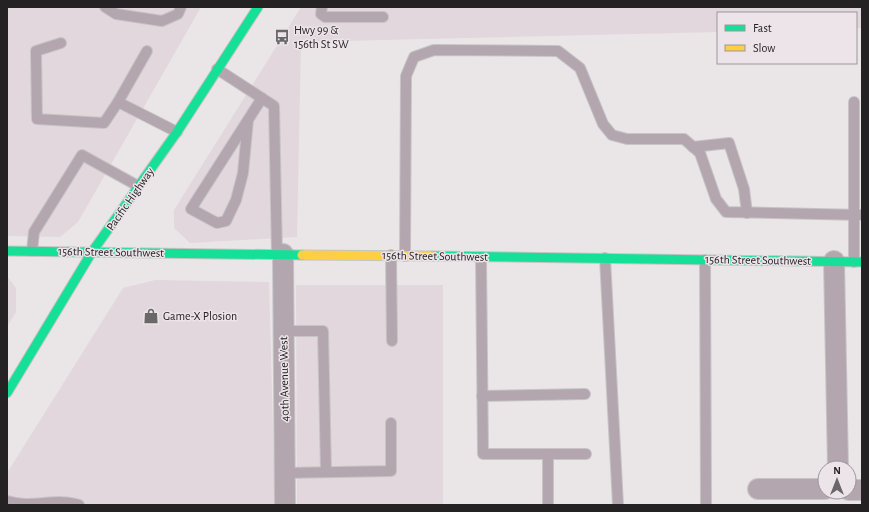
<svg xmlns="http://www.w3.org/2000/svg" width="869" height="512" font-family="'Alegreya Sans',sans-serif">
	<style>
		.built { fill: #e1d7dd }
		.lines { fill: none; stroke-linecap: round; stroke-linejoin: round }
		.lane-casing { stroke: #c6c4c5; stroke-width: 12 }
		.street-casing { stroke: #c6c4c5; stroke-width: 22 }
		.fast-casing { stroke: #c6c4c5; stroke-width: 11 }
		.slow-casing { stroke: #c6c4c5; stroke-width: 11 }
		.lane { stroke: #b3a6af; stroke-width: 10 }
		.street { stroke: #b3a6af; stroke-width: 20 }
		.fast { stroke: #16e098; stroke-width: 9 }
		.slow { stroke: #ffcf43; stroke-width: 9 }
		.labels { text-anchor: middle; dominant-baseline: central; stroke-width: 3; stroke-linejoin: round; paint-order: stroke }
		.poi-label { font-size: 12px; fill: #242223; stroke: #ece4e9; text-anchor: start }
		.street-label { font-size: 12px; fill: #242223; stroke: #ece4e9 }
	</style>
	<rect width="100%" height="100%" fill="#eae6e8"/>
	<g class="built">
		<polygon points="7,7 201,7 78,222 60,237 7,236"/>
		<polygon points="301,7 862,7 862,28 856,28 856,13 718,13 718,32 301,42 297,237 190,243 174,228 174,210"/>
		<polygon points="7,276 16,288 16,312 7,327"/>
		<polygon points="155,280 269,282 275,505 7,505 7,473 123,288"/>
		<polygon points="296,285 443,285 443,505 297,505"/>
	</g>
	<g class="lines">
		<g class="lane-casing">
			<g id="lane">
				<polyline points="105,7 116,14 162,21 178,14 181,7"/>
				<polyline points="322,7 321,14 325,17 383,17"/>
				<polyline points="61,43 36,51 37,119 104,123 118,102 177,132"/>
				<polyline points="217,69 274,106 277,254"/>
				<polyline points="118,102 147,51"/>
				<polyline points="248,120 243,173 236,200 226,221 217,223 191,209 262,98"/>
				<polyline points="693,147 729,143 744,189 747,213"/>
				<polyline points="32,251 34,232 82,155 138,186"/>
				<polyline points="391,255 392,341"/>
				<polyline points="405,256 406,76 414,57 434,50 558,51 580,68 603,124 612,135 627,139 684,139 700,153 716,199 726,212 862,215"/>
				<polyline points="481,257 483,454 548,454 548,505"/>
				<polyline points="605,258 618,505"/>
				<polyline points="705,260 706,505"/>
				<polyline points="854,262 854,102"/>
				<polyline points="283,331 323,331 326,472"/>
				<polyline points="482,396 585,394"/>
				<polyline points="548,454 586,454"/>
				<polyline points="285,473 391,471 391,423"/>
				<path d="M7,501C31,509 57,497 79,505"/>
			</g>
		</g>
		<g class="street-casing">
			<g id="street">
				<polyline points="283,254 285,505"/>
				<polyline points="834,261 838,468"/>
				<polyline points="758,489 825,489"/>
				<polyline points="849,490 862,490"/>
			</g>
		</g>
		<g class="fast-casing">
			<g id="fast">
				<polyline points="7,251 302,255"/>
				<polyline points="432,256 862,262"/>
				<polyline points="7,393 92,252 177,132 258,7"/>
			</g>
		</g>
		<g class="slow-casing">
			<polyline id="slow" points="302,255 432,256"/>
		</g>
		<use href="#lane" class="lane"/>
		<use href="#street" class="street"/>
		<use href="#fast" class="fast"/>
		<use href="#slow" class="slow"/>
	</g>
	<defs>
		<g id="bus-bare" transform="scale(1.2)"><path d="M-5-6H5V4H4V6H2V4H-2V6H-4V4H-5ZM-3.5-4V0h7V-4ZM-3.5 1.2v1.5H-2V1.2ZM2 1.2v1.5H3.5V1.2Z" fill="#696768" stroke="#ece4e9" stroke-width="2.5" paint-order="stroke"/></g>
		<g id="shop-bare" transform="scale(1.2)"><path d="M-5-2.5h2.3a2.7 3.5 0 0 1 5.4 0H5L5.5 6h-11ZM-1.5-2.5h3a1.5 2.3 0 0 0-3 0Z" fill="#696768" stroke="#ece4e9" stroke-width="2.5" paint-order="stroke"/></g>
	</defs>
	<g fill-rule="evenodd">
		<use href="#bus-bare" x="282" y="37"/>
		<use href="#shop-bare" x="151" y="316"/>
	</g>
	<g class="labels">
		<g class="poi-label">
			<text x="294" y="30">Hwy 99 &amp;<tspan x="294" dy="14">156th St SW</tspan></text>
			<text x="163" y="316">Game-X Plosion</text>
		</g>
		<g class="street-label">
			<text transform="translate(130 199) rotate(-55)">Pacific Highway</text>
			<text transform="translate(111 252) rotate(1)">156th Street Southwest</text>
			<text transform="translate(435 256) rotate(1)">156th Street Southwest</text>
			<text transform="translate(758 260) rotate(1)">156th Street Southwest</text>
			<text transform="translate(284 379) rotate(-91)">40th Avenue West</text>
		</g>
	</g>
	<rect width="869" height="512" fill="none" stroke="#242223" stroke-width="16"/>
	<rect x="717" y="12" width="140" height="52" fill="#ece4e9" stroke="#9c969a"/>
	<rect x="725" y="25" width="20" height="6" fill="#16e098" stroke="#9c969a"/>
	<text x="753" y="32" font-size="12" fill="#242223">Fast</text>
	<rect x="725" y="45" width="20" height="6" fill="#ffcf43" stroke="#9c969a"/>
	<text x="753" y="52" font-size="12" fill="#242223">Slow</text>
	<g transform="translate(837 480)"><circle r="19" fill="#ece4e9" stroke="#9c969a"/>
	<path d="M0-3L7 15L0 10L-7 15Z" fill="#696768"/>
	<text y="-6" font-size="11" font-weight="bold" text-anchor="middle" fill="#242223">N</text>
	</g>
</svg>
